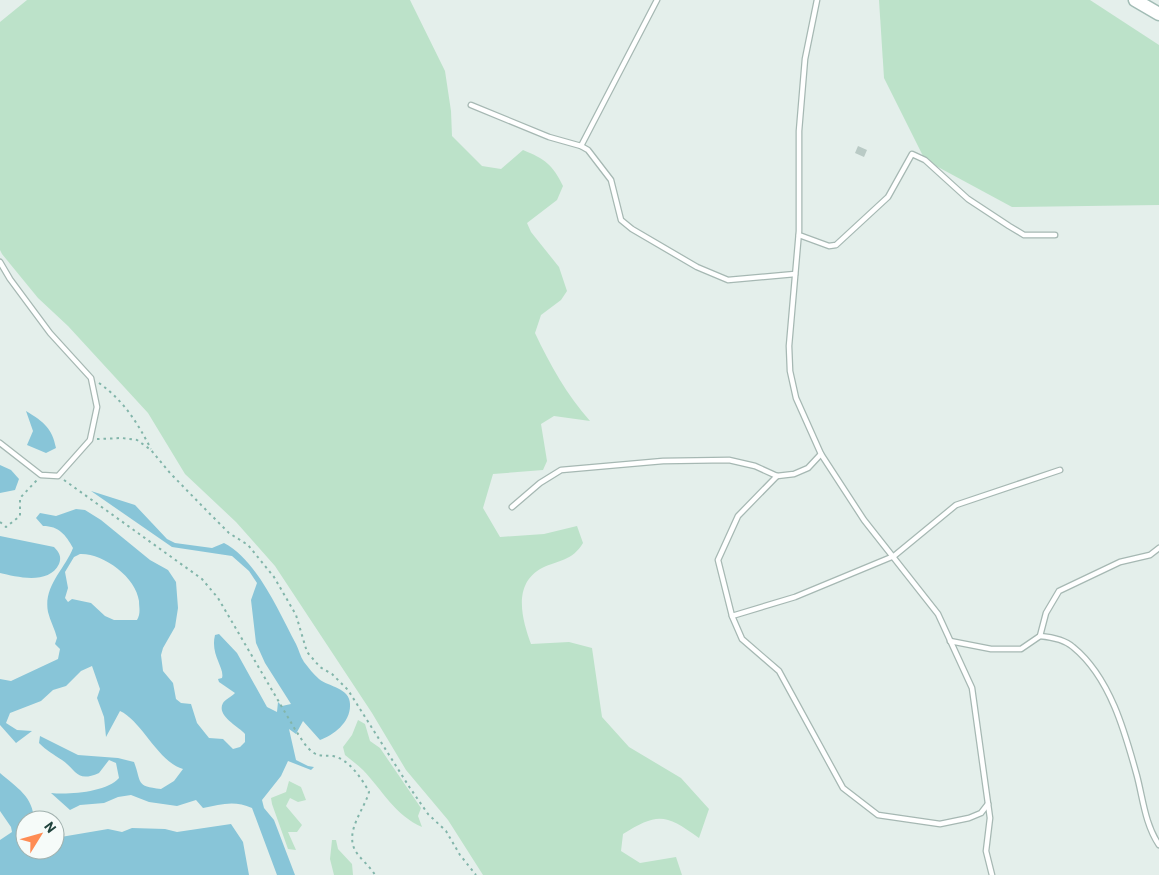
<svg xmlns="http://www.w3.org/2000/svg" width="1159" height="875" font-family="Barlow,sans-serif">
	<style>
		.green { fill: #bce2c9 }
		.water { fill: #88c5d8; fill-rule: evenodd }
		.building { fill: #b9cac5 }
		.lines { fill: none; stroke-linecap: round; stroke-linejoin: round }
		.lane-casing { stroke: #a6b8b3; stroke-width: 7 }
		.secondary-casing { stroke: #a2bcb5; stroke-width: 15 }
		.path { stroke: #82b5aa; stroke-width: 2; stroke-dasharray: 2.5 4; stroke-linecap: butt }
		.lane { stroke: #fff; stroke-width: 4.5 }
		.secondary { stroke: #fff; stroke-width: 12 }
	</style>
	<rect width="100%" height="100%" fill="#e4efeb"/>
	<g class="green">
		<path d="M27,0H410L445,71L451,111L452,136L482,166L501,169L523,150C545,159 553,165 563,186L557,200L527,223L531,232L559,267L567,291L561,300L541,315L535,333C550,365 567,395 590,421L554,416L541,424L547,461L543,470L493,474L483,508L500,537L544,534L577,526L583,543C572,561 559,560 542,568C512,584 522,619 531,644L569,642L592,648L602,717L629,747L681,778L709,809L699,838C666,814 658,812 623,834L621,851L640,863L676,857L682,875H483L448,820L406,770L372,713L275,566L236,522L185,474L148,413L68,326L38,298L2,254L0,250V22Z"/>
		<polygon points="879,0 1090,0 1159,45 1159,205 1012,207 925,160 884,78"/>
		<path d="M358,720L365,724L370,741L380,748L421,808L418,816L422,827C396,816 382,790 363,770C358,765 351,760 345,755L343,747L352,735Z"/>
		<polygon points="289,781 301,787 306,800 298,802 290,798 286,806 302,825 297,832 288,832 296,850 288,849 272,804 271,798 286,792"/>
		<polygon points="332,840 336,840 338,849 352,864 353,875 334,875 330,859"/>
	</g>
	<g class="water">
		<path d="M26,411C44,422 52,428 56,448L46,453L27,445L33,431Z"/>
		<polygon points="0,465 11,470 19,479 15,490 0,493"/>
		<path d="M91,491L135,505L167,539L175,543L212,548L224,543C257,560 279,612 296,644C299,650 300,656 304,662C309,668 313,674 319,679C329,687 350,688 350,704C351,722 334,735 320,740L303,721L296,734L289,729L296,760L308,766L314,767L311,770L288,761L281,776L262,800L264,808L274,820L295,875H277L252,808C235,800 221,804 203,808L196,800L177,806L149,802L131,795L118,797L104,803L80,805L70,810L51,793C69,795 107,792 119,778L116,763L109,760L99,773C76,783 77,770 62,760C53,754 47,751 39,743L40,736L78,755L118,758L134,762C142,783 135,786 161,789L174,781L183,769C158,762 142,721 120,711L106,737L104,717L97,698L100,689L92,666L81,671L66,686L53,690L41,701L10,713L6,723L17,730L32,731L16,743L0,725V679L11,681L58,659L60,649L55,644L57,638C55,629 50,621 48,612C43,586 65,569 73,548C66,535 59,526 43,526L36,518L40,513L56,516L76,509L85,510L101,520L150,560L168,570L176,582L178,608L175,627L163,648L161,655L163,671L173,683L176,699L181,703L191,704L197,723L209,738L223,739L233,749L240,747L245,742V734C238,726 216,716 223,703C225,700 232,696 235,693L219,682L218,679L222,678C225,668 210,655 215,635L219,634L237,653L267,707L277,712L278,702L282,706L291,704L265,663L256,643L251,600L257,583L249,571L232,556L172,547ZM80,554C103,553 136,577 139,601C139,608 141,613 137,620H114L105,616L91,603L72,599L68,602L65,598L68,588L65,572L74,557Z"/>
		<path d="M0,536L54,547C59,552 62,557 59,564C49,585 17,577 0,573Z"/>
		<path d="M0,773C17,788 33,796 34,820H25V850H55V838L108,829L122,832L132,828L165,829L177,832L231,824L243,842L249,875H0V840L12,832L11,827L0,811Z"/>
	</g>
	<polygon class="building" points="858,146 867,150 864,157 855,153"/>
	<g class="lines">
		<g class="lane-casing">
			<g id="lane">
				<polyline points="817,0 805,59 799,131 799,231 789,346 790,371 796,398 821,454 864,520 938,614 972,688 990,818 986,851 992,875"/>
				<polyline points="471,105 549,137 581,146 657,0"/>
				<polyline points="581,146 588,150 611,180 621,220 632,229 697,267 728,280 795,274"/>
				<polyline points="799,235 829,246 836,245 888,197 912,154 925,160 968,199 1009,226 1024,235 1055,235"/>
				<polyline points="0,262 10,279 50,333 91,378 97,407 90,440 58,476 41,475 0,443"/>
				<polyline points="777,476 738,516 718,560 732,616 795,597 894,556 956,505 1060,470"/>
				<polyline points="512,507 540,483 561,470 663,461 729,460 755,466 777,476 794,474 808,468 821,454"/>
				<polyline points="732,616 742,639 779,671 843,788 878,815 940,824 969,818 981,813 988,804"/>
				<path d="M1040,636C1051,637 1064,639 1073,647C1110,677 1125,732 1137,776C1143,799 1145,824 1159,845"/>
				<polyline points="950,641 991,649 1021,649 1040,636 1046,613 1059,591 1120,562 1150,555 1159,548"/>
			</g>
		</g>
		<g class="secondary-casing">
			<polyline id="secondary" points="1135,0 1159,14"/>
		</g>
		<g class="path">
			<path d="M99,383C124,401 137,422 151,449"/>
			<polyline points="97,439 122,438 137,440 151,450 170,473 210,514 229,533 248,545 274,577 296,615 307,652 320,667 332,674 348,690 410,788 428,814 446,831 460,855 476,875"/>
			<path d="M64,480L202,579L218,598L296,731C301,738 306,748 314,753C320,757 326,755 333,756C349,759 362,779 369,792C364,810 345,831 355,850C359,858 370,866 375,875"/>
			<polyline points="0,522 6,527 20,516 20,498 37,480"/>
		</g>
		<use href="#lane" class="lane"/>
		<use href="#secondary" class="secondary"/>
	</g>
	<g transform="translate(40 835) rotate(53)"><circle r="24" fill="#f6fbf9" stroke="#a1b1ae"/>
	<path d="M0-4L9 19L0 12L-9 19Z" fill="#fe8c54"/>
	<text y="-8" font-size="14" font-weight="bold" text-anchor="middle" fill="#21433d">N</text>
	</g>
</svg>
